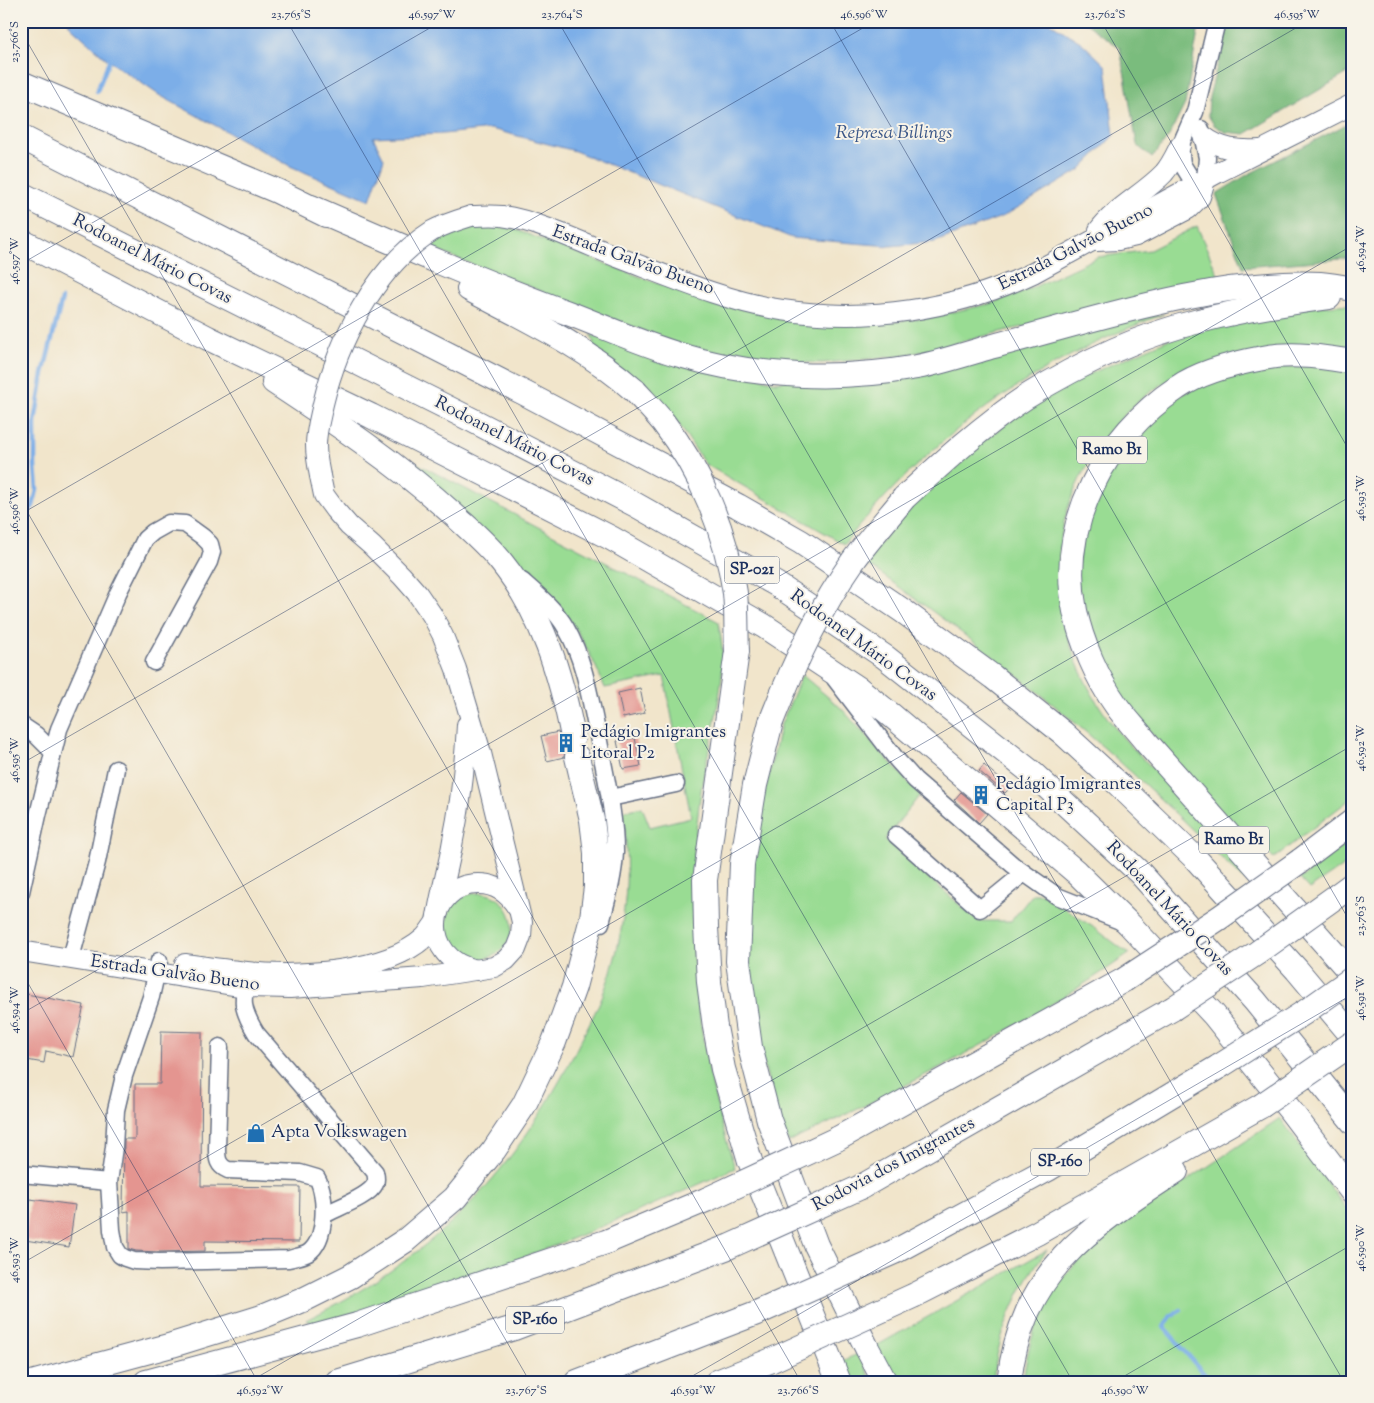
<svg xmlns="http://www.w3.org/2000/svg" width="1374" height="1403" font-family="'Sorts Mill Goudy',serif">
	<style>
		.green { fill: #99dc93; stroke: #5a8678 }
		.forest { fill: #7abc7d; stroke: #4a766e }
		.water { fill: #7caee8; stroke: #4c6ea3 }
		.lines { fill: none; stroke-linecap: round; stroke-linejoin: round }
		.stream { stroke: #7caee8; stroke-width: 4.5 }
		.building { fill: #e49590 }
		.minor-casing { stroke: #666f84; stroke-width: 19 }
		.major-casing { stroke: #666f84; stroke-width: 22 }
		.highway-casing { stroke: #666f84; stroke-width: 26 }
		.minor { stroke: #fff; stroke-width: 16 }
		.major { stroke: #fff; stroke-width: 20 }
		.highway { stroke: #fff; stroke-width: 24 }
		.major-bridge-casing { stroke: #666f84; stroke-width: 22; stroke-linecap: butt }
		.highway-bridge-casing { stroke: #666f84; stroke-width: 26; stroke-linecap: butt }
		.major-bridge { stroke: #fff; stroke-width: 20 }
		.highway-bridge { stroke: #fff; stroke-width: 24 }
		.ticks { fill: none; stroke: #1b2f5e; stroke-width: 1; stroke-opacity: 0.45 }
		.labels { text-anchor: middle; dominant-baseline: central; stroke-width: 4; stroke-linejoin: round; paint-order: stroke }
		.shield { fill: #f7f3e8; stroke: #5d6a87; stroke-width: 1 }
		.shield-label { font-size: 16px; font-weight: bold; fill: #1b2f5e }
		.street-label { font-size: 18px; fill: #1b2f5e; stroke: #f7f3e8 }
		.poi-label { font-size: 18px; fill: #1b2f5e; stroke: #f7f3e8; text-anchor: start }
		.water-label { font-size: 19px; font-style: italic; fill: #385587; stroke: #f7f3e8 }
		.neatline { fill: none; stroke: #1b2f5e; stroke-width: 2 }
		.ticks-label { font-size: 12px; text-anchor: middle; fill: #1b2f5e }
	</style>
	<rect width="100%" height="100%" fill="#f7f3e8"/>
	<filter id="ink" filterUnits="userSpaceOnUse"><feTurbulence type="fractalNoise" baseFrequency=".02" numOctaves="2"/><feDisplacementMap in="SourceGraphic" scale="10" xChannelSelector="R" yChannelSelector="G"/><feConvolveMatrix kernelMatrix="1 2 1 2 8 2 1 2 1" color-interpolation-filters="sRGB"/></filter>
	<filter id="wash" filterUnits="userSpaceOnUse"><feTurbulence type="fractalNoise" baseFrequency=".0096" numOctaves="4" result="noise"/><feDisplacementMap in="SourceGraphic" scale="20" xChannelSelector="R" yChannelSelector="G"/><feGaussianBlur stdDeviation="1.12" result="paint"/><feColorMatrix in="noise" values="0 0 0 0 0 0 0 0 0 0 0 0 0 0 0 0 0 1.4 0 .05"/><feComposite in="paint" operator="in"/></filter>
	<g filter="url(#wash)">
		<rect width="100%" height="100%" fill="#f1e5cb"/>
		<g class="green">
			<path d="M490,225L514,229L691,296L893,322L925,318L989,304L1019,294L1098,257L1150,250L1197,226L1222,284L1004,331L925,351L891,357L822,363L787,362L753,359L688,348L430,248C448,233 467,226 490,225Z"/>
			<path d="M1353,304V356C1312,359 1271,363 1230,367C1218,368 1194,368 1183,372C1177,374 1171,379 1166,382C1132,402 1107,431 1088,464C1038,547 1055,649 1112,724C1128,745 1148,763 1166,782C1195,813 1225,843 1254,873L1244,880C1195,832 1146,784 1095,740C1022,676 943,618 864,562L929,484L1042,395L1183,333L1310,307Z"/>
			<path d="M1164,314C1031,364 933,434 844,544L705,464L680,426L666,408L589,346L594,343L591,335L776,382Z"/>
			<polygon points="1318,365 1353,373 1353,797 1274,858 1234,825 1110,687 1075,576 1095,484 1170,400 1236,370"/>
			<path d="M382,445L719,622C720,634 723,648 723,660C721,709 705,757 699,805C683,931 696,1048 735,1168C665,1200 594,1231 522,1258C454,1283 385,1304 315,1324L306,1320C430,1259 508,1181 572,1058C582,1037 593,1018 602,997C626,937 631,875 623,811L642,807L650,827L691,817L664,676L605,688C590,650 571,618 544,587Z"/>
			<path d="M802,675L841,708L920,795L885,839L978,921H1011L1033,894H1043L1093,927L1129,954C1022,1028 906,1087 789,1142L778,1118L759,1045L747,961L749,914L757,824L781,724Z"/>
			<polygon points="1353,838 1353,859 1309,889 1300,879"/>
			<circle cx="479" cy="926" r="33"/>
			<path d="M1280,1118L1353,1218V1382H1023C1027,1348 1037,1314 1057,1286C1088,1242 1138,1212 1182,1184C1215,1162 1247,1140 1280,1118Z"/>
			<path d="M1047,1250C1017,1289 998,1332 993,1382H896L876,1346Z"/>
			<polygon points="858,1354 873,1382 849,1382 839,1362"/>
		</g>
		<g class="forest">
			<polygon points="1083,21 1200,21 1185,104 1169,136 1152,158 1137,145 1120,48"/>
			<polygon points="1229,21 1353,21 1353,70 1245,134 1225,132 1214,125 1208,115 1209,97"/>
			<polygon points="1353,121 1353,258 1243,267 1216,194 1247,175"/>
		</g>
		<polygon class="water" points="67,21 1047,21 1082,43 1106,66 1114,135 1080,170 1004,216 935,242 890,246 792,238 575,151 491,129 443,134 373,137 384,159 370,200 290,166 159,95 109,61 71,27"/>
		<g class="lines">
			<g class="stream">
				<polyline points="97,91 109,61"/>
				<polyline points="21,520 33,506 37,490 35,466 35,422 43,374 62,299"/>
				<polyline points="1181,1310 1171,1316 1164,1327 1204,1374 1213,1382"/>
			</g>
		</g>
		<g id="blocks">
			<g class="building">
				<polygon points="640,688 645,713 623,718 618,693"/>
				<polygon points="558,732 562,746 566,749 564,757 547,761 541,736"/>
				<polygon points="635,738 641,766 623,769 617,741"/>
				<polygon points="984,765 1010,788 1005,793 979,771"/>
				<polygon points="961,792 987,814 979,823 954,800"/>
				<polygon points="21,993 84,1005 73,1057 46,1051 44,1063 21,1059"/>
				<polygon points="161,1031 202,1032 201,1186 300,1187 299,1242 205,1241 205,1251 160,1252 136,1251 129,1249 129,1211 123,1212 124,1139 135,1139 135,1084 160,1084"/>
				<polygon points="30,1199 75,1205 69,1247 25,1240"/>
			</g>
		</g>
	</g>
	<g filter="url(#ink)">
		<use href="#blocks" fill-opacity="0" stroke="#666f84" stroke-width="1"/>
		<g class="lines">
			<g class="minor-casing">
				<g id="minor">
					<polyline points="1201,129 1207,158 1205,180"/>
					<polyline points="1195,185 1182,164 1180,146 1195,112 1217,21"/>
					<path d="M522,581C538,595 555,609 566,628C585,661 590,699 598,736C605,775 615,813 615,852C614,876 607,900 601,923"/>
					<polyline points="835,679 897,760 915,780 1013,865 1057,896 1120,921"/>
					<polyline points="21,725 36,735 53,752"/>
					<polyline points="610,798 676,784"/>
					<polyline points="896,835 980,909 1024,873"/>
					<polyline points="21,892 38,815 59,729 118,593 145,539 153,532 169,523 185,524 203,537 210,544 212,552 209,562 154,662"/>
					<polyline points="71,958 97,862 116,769"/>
					<path d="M159,961L151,997L124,1076L116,1110L114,1147L109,1182L112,1230L115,1247L120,1255L125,1258L134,1261L160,1262L289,1259C295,1257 303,1256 308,1253C327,1240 327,1195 317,1178L300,1173L228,1170C218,1166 217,1159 217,1149L220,1047"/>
					<path d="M247,975C242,1002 241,1008 256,1033L375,1172C376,1176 377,1180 375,1184C369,1197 336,1208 324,1215"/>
					<polyline points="21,1174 109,1182"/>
				</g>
			</g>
			<g class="major-casing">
				<g id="major">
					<path d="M1203,136C1221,150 1238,151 1260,150"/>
					<path d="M471,216C481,216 492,215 502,216C538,221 585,244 620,258C670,277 728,302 782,310C868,323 955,310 1033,273L1217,173L1353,104"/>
					<path d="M1099,230C1116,207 1144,194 1164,173C1171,165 1175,156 1180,146"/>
					<polyline points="1097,241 1118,240 1136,236 1188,209 1200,197 1205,180"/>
					<path d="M438,912C442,888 449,865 453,840C461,802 465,764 467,725"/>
					<polyline points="21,951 245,987 290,988 423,978 494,967 506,960 516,949 521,936 522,922 481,753 456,669 443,636 432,615 417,593 402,576 372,546 349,526 335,510 324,495 320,476"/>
					<path d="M185,964C206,967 226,970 247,972C297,977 385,973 424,938C428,934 432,927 436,922"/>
					<path d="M477,970C418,960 426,883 479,884C496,884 508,893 517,907"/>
				</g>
			</g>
			<g class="highway-casing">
				<g id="highway">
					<polyline points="21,83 277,191 326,215"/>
					<polyline points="21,137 530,396 738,506 801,542 903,611 993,677 1063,733 1112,778 1195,858 1297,970 1353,1037"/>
					<polyline points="21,194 472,420 636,505 776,584 885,657 1031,772 1140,873 1255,1001 1353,1122"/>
					<path d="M311,207C396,244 481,281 568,313C605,327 642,344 680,355C756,378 839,381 917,367C942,362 966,354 990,347C1093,320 1213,279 1320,284C1331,285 1342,287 1353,289"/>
					<polyline points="21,241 208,338 371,416 611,538 764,626 859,689 890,714 1076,872 1129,924 1214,1015 1290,1110 1353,1193"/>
					<path d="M469,289C526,319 586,347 635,391"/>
					<path d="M1353,362C1323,357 1292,352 1263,358C1236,363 1200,372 1177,388C1106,435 1057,524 1075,611C1081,641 1098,680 1116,705C1125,718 1137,730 1147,743L1353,975"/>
					<path d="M274,382C336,423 398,464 454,515C470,530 488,545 502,563C542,613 561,675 573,737"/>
					<path d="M904,498C943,462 982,426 1026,397C1079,364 1138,336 1199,321C1241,310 1285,303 1329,297"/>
					<polyline points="737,651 705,880 706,927 709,982 715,1027 723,1069 750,1161 839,1382"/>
					<polyline points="771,722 755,785 742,864 738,961 750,1047 769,1120 816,1245 868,1350 885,1382"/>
					<polyline points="1300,861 1353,821"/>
					<polyline points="1338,895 1353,884"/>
					<polyline points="837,1139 1124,980"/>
					<polyline points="861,1187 1172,1009"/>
					<polyline points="896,1251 1048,1169 1220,1066"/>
					<polyline points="915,1295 1037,1233 1261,1106"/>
					<polyline points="35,1382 172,1345 259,1318 303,1300 351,1276 406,1240 455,1198 494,1150 524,1105 554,1042 574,987 592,918 596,887 596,853 592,820 577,757"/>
					<polyline points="146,1382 357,1325 606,1242 708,1199"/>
					<polyline points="337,1382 514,1328 728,1247"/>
					<polyline points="577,1382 759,1312"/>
					<polyline points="717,1382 772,1360"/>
					<path d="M1009,1382C1022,1270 1089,1228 1176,1171"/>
				</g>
			</g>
			<use href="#minor" class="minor"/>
			<use href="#major" class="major"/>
			<use href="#highway" class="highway"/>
			<g class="major-bridge-casing">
				<path id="major-bridge" d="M320,476C318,466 316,455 316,445C316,431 320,418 323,404C338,341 375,267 432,231C444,224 458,220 471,216"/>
			</g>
			<g class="highway-bridge-casing">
				<g id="highway-bridge">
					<path d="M635,391C644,401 654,411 663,422C701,471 726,532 735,593C737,612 736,632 737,651"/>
					<path d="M771,722C793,665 818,611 853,561C869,539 887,519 904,498"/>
					<polyline points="1124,980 1219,918 1300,861"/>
					<polyline points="1172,1009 1257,953 1338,895"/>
					<polyline points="1220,1066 1305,1012 1353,978"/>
					<polyline points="1261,1106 1353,1043"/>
					<polyline points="708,1199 837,1139"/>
					<polyline points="728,1247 861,1187"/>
					<polyline points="759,1312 896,1251"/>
					<polyline points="772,1360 915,1295"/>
				</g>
			</g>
			<use href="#major-bridge" class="major-bridge"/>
			<use href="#highway-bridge" class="highway-bridge"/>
		</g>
	</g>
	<path class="ticks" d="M287,21L1073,1382M558,21L1344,1382M830,21L1353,927M1101,21L1353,457M21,31L801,1382M21,264L442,21M21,501L530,1382M21,514L875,21M21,764L1308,21M21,971L258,1382M21,1014L1353,245M21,1264L1353,495M249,1382L1353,745M682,1382L1353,994M1114,1382L1353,1244"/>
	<defs>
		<g id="building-bare" transform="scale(1.5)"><path d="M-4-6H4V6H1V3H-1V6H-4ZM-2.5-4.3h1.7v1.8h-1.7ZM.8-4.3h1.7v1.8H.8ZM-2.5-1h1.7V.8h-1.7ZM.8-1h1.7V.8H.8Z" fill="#1f6fb2" stroke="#f7f3e8" stroke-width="2.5" paint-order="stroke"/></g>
		<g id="shop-bare" transform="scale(1.5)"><path d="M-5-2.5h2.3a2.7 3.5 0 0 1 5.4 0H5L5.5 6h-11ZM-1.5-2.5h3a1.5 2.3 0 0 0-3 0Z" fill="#1f6fb2" stroke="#f7f3e8" stroke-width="2.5" paint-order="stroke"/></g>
	</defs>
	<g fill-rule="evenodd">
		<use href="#building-bare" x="566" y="743"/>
		<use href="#building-bare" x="981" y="795"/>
		<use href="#shop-bare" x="256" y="1133"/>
	</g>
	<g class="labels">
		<g class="shield">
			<rect x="1077" y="436.5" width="70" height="27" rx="4"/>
			<rect x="724.5" y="556.5" width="55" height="27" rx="4"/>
			<rect x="1199" y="826.5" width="70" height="27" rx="4"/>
			<rect x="1031" y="1148.5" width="58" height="27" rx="4"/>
			<rect x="506" y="1306.5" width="58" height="27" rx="4"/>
		</g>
		<g class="shield-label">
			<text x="1112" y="450">Ramo B1</text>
			<text x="752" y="570">SP-021</text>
			<text x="1234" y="840">Ramo B1</text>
			<text x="1060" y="1162">SP-160</text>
			<text x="535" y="1320">SP-160</text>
		</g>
		<g class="street-label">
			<text transform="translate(1076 248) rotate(-27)">Estrada Galvão Bueno</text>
			<text transform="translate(152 260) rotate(27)">Rodoanel Mário Covas</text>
			<text transform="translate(633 261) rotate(20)">Estrada Galvão Bueno</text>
			<text transform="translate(514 442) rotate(27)">Rodoanel Mário Covas</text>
			<text transform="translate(863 646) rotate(36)">Rodoanel Mário Covas</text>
			<text transform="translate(1169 909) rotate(47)">Rodoanel Mário Covas</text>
			<text transform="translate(175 974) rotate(8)">Estrada Galvão Bueno</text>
			<text transform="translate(894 1165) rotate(-28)">Rodovia dos Imigrantes</text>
		</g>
		<g class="poi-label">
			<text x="581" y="733">Pedágio Imigrantes<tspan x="581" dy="21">Litoral P2</tspan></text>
			<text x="996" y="785">Pedágio Imigrantes<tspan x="996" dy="21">Capital P3</tspan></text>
			<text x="271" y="1133">Apta Volkswagen</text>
		</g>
		<g class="water-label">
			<text x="894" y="133">Represa Billings</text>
		</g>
	</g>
	<rect width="1374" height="1403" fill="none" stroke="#f7f3e8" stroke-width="55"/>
	<rect x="28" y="28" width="1318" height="1348" class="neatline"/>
	<g class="ticks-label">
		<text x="291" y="18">23.765°S</text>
		<text x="432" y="18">46.597°W</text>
		<text x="562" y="18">23.764°S</text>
		<text x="864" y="18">46.596°W</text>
		<text x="1105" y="18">23.762°S</text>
		<text x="1297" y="18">46.595°W</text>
		<text transform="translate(14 42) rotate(-90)" y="4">23.766°S</text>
		<text transform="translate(1360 249) rotate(-90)" y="4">46.594°W</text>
		<text transform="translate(14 261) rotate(-90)" y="4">46.597°W</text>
		<text transform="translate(1360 498) rotate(-90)" y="4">46.593°W</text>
		<text transform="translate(14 511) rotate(-90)" y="4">46.596°W</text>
		<text transform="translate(1360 748) rotate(-90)" y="4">46.592°W</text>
		<text transform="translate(14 760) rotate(-90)" y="4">46.595°W</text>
		<text transform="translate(1360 916) rotate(-90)" y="4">23.763°S</text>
		<text transform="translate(1360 998) rotate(-90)" y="4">46.591°W</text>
		<text transform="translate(14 1010) rotate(-90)" y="4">46.594°W</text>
		<text transform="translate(1360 1248) rotate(-90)" y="4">46.590°W</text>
		<text transform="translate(14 1260) rotate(-90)" y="4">46.593°W</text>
		<text x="260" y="1394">46.592°W</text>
		<text x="526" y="1394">23.767°S</text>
		<text x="693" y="1394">46.591°W</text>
		<text x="798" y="1394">23.766°S</text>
		<text x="1125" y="1394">46.590°W</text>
	</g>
</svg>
